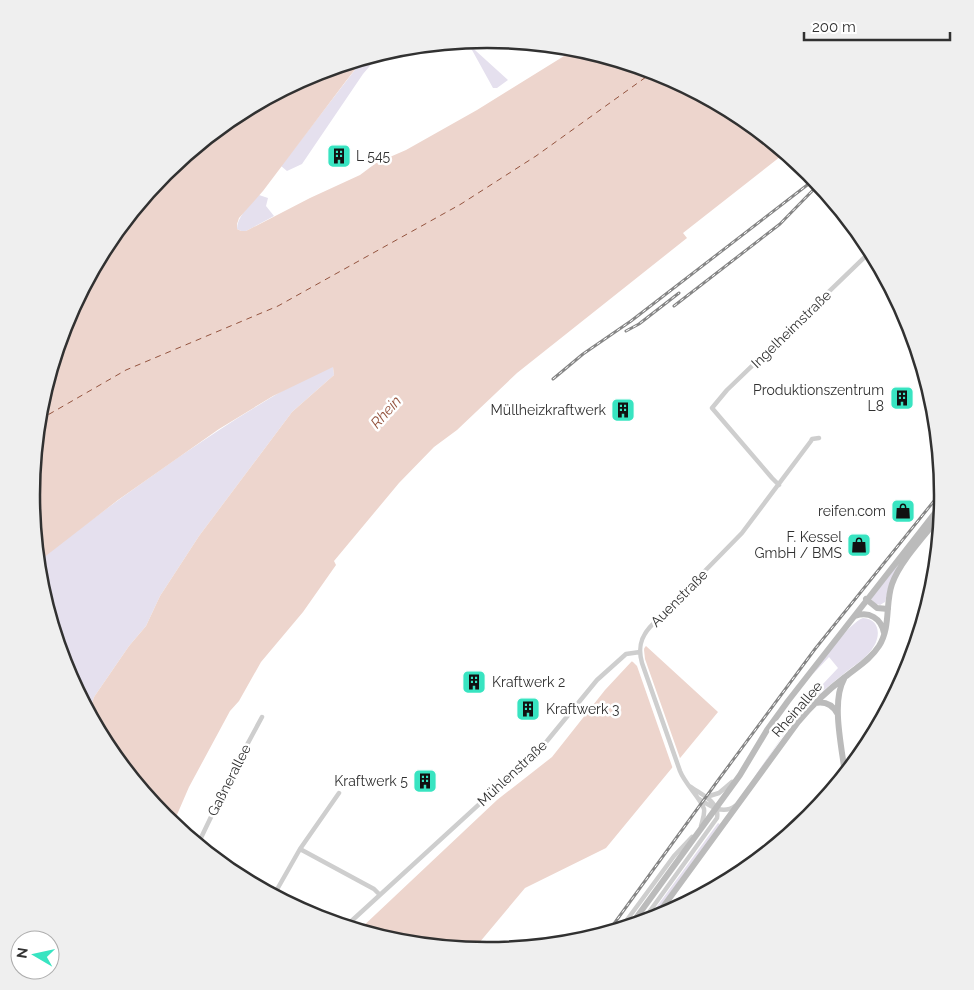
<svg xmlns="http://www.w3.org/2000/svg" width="974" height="990" viewBox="0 0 974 990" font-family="Raleway,sans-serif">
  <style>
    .green { fill: #e5e0ee }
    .water { fill: #edd5cd }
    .pier { fill: #fff }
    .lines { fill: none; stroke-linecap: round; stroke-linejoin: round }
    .ferry { stroke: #94543f; stroke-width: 1; stroke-dasharray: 6 5; stroke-linecap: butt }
    .street { stroke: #cecece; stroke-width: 4.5 }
    .secondary { stroke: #bbb; stroke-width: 6 }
    .rail-casing { stroke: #868686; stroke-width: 3 }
    .rail { stroke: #fff; stroke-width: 1; stroke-dasharray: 4; stroke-linecap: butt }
    .labels { text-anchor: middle; stroke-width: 5; stroke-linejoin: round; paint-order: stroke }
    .poi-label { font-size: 14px; fill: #313131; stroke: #fff; text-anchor: end }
    .street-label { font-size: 14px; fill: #313131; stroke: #fff }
    .water-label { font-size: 15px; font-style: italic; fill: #94543f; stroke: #fff }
    .rim { fill: none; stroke: #313131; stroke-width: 2.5 }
  </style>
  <rect width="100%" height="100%" fill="#fff"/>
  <!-- green -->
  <path class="green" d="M465,41L508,80L497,88H493L472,50L467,45L463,47L458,42Z
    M381,53L363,74L302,164L287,171L281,166L364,58Z
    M259,195L268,198L266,206L274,216L246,231H241L237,229C237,216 251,204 259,195Z
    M333,366L334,375L292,412L199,536L160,596L146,626L129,646L94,697L89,713L66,669L40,584L38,561L46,554C119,499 193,444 272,397C291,385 313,376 333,366Z
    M899,563L888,590L885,602L880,605L876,604L871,599Z
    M863,618C879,619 881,634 874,646C868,657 856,664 846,672C833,682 820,693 808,705C786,728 768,759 749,786L757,773L806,702L838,668L829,657L813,674C822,661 849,623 863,618Z
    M718,823L720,824L651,919L647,920Z"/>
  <!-- water -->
  <path class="water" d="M577,48L662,74L740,116L785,153L683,233L687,238L517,373L457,430L434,447L399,483L334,561L336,565L303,612L261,662L239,701L230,711L189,787L173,824L165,817L108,748L89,713L94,697L129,646L146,626L160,596L199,536L292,412L334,375L333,367L273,396L219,429L118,500L38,562L31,495L40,406L66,320L108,242L165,173L234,116L313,74L364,58L346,81L263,191L239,218L237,224V229L241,231H246L310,198L360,175L376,163L406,150L477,110Z
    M646,646L718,712L606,848L525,888L474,949L398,942L359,930L497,800L552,757L605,690Z"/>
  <!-- pier -->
  <path class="pier" d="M645,644L644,650L645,659L681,761L675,768L673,769L637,666L633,662L629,660Z"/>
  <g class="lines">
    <!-- ferry -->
    <path class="ferry" d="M39,420L126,370L278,306L461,204L536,156L653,72"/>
    <!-- street -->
    <path class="street" d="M779,485L772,478L712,408L727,390L871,251
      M706,797L719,793L732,782
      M699,799C710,806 723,815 735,806
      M701,826C702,821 705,815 704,809C701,799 685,784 680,771L642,663C638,649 640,638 650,627L742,533L811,441L812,439L819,438
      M198,844L235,767L262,717
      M300,849L374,889L380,895
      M227,868L275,893L323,919
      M275,893L300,849L339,793
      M642,922L717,818C720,802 702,795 691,787
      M346,926L533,755L547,741L597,680L626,654L640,652
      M621,928L674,856L692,837"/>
    <!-- secondary -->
    <path class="secondary" d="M866,599L877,608L888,609
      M855,616C869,611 881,618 884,633
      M844,679C831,702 842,748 845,774
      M815,703C825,701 832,704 837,713
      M655,918L798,722C812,705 828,690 845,677C857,667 870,660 879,646C891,627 885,604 892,584C900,561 926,534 941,515
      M631,925L740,775L767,730L788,701L942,504"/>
    <!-- rail casing -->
    <g class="rail-casing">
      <path id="rail" d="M674,306L780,224L818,185
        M626,331L639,324L679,293
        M553,379L583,354L631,321L815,179
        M608,932L719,779L815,649L942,491"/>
    </g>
    <!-- rail -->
    <use href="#rail" class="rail"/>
  </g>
  <!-- icons -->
  <defs>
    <g id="building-square" transform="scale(1.25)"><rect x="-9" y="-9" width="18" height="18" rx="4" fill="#38e4c1" stroke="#fff"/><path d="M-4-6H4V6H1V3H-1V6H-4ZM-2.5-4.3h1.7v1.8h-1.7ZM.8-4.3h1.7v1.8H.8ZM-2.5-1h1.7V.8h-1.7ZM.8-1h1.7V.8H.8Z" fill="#111"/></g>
    <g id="shop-square" transform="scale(1.25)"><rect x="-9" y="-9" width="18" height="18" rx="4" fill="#38e4c1" stroke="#fff"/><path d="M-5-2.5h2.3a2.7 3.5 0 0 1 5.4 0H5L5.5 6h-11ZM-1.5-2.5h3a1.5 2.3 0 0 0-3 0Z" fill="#111"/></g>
  </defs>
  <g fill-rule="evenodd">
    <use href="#building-square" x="339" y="156"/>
    <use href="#building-square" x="902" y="398"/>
    <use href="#building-square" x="623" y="410"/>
    <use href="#shop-square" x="903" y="511"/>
    <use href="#shop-square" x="859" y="545"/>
    <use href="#building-square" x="474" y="682"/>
    <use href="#building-square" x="528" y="709"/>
    <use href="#building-square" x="425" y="781"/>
  </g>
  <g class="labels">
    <!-- poi labels -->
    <g class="poi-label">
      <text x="356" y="161" text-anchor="start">L 545</text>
      <text x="884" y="395">Produktionszentrum<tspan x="884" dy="16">L8</tspan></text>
      <text x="606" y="415">Müllheizkraftwerk</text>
      <text x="886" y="516">reifen.com</text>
      <text x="842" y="542">F. Kessel<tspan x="842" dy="16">GmbH / BMS</tspan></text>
      <text x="492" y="687" text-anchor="start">Kraftwerk 2</text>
      <text x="546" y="714" text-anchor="start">Kraftwerk 3</text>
      <text x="408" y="786">Kraftwerk 5</text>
    </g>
    <!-- street labels -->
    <g class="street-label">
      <text transform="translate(791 329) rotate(-44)" y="5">Ingelheimstraße</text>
      <text transform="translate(679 598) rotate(-45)" y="5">Auenstraße</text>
      <text transform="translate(797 709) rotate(-49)" y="5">Rheinallee</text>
      <text transform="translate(512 773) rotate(-43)" y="5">Mühlenstraße</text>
      <text transform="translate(229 780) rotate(-63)" y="5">Gaßnerallee</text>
    </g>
    <!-- water labels -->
    <g class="water-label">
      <text transform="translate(386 412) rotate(-48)" y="5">Rhein</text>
    </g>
  </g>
  <!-- crop -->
  <path d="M0 0H974V990H0ZM40 495a447 447 0 1 1 894 0a447 447 0 1 1-894 0Z" fill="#efefef" fill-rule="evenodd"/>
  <path class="rim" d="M40 495a447 447 0 1 1 894 0a447 447 0 1 1-894 0Z"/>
  <!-- north arrow -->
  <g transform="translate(35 955) rotate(279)"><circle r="24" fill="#ffffff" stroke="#adadad"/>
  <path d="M0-4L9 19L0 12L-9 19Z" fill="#38e4c1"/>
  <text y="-8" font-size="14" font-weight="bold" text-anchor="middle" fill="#313131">N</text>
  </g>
  <!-- scale -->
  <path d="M804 32v8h146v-8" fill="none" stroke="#313131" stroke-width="2.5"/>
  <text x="812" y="32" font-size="15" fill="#313131" stroke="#ffffff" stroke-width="4" paint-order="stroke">200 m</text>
</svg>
